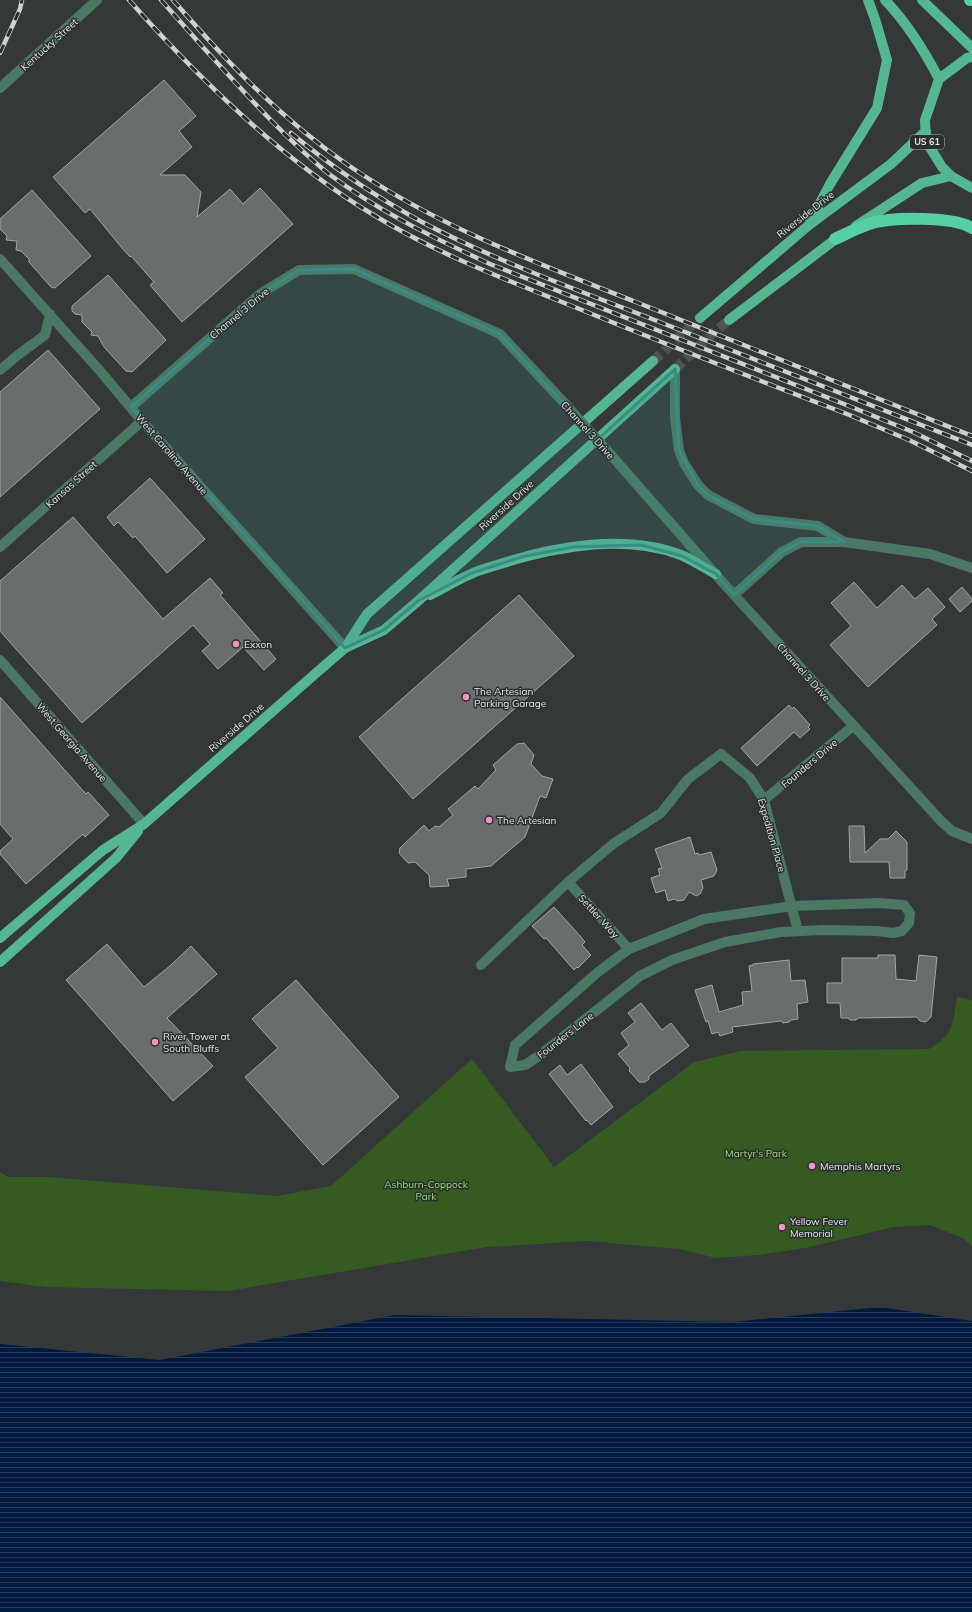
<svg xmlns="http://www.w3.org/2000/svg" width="972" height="1612" viewBox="0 0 972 1612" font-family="Mulish,sans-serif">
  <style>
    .park { fill: #365b21 }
    .water { fill: url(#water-rules) }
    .building { fill: #696d6e; stroke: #a1a5a7 }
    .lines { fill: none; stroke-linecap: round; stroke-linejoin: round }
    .major-tunnel { stroke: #4f5252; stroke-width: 10; stroke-dasharray: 10 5; stroke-linecap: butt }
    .minor { stroke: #4b7865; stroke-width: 10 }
    .major { stroke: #54b792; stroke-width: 10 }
    .highway { stroke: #54d0a3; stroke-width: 12 }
    .rail-casing { stroke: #cfd1d1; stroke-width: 4.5 }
    .rail { stroke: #2a2e2e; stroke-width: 3; stroke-dasharray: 9; stroke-linecap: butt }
    .minor-bridge { stroke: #4b7865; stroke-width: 10 }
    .marked { fill: #3a8d86; fill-opacity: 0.2; stroke: #3a8d86; stroke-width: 3; stroke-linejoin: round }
    .poi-dot { fill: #fa8fc7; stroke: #2a2e2e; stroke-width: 1.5 }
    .labels { text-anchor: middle; stroke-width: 3; stroke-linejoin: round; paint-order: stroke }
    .shield { fill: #2a2e2e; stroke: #adb0b0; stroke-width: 1 }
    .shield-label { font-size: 9px; font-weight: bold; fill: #e5e7e7 }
    .street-label { font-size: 10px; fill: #e5e7e7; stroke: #2a2e2e }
    .poi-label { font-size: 10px; fill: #e5e7e7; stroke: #2a2e2e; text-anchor: start }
    .park-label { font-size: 10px; fill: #98df73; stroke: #2a2e2e }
  </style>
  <defs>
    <pattern id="water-rules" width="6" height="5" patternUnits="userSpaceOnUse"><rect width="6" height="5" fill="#011a3e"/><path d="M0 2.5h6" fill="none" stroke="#263b5a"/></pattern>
  </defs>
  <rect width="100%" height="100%" fill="#343838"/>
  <!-- park -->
  <path class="park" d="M957,996L972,1001V1246L964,1239L931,1225L894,1227L805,1248L759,1255L716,1258L679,1249L588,1241L487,1247L228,1291L46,1287L0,1281V1172L8,1177H49L277,1196L331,1186L472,1059L554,1167L694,1062L741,1051L929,1049C954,1035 953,1022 957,996Z"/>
  <!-- water -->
  <path class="water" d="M880,1307L972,1321V1612H0V1344L160,1360L395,1315L732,1322Z"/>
  <!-- building -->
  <path class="building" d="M164,80L196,116L179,131L192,147L160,175H185L201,192L197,217L230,189L243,204L260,188L293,224L182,322L150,285L154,282L131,256L130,257L122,248L90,209L85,213L53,177Z
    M32,190L91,256L55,288L51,287L29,262V259L21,251L16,250L17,241L6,240L7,236L0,229V219Z
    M108,275L166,340L132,372L126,371L104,347L98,336L91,335L92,332L82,322V315L75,314L72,311V306Z
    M48,350L100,409L0,497V392Z
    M150,478L205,539L167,573L135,536L133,538L118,522L114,526L107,517Z
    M73,517L163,619L210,578L223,593L220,595L276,659L264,670L243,647L218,669L202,651L210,644L193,625L82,723L0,631V581Z
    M854,582L877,608L902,585L915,599L928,588L945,607L932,619L937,625L868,687L830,645L851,626L831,603Z
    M962,587L972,599V601L960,612L949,599Z
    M519,595L574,656L413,799L359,737Z
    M0,697L86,794L88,792L109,815L85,837L83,834L26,884L0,854V851L13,839L0,824Z
    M789,705L792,709L794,707L810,725L808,727L810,729L800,738L794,732L757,766L741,748Z
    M524,743L534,755L531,764L542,776L553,779L546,798L540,796L525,837L491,866L466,869V877L447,879L449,886L430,887L429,875L415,862L408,863L399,853L400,848L424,825L429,831L435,826L439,827L453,815L448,809L475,786L478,789L496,770L493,765L517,744Z
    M849,826H864L865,853L880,839H888L896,831L907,842V870L905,871V878H890L889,862H850Z
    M690,837L695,854L698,853L699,855L711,852L717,870L714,876L701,880L703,888L700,894L696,896L689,892L684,900L678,901L674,899L668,901L665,890L656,893L651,878L660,875L658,869L662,868L655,849Z
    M554,907L581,937L585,942L582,945L591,955L578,968L577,967L574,970L546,938L544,939L532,926Z
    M107,944L144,987L171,965L191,946L217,974L167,1018L213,1066L173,1101L66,980Z
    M878,955H895L896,979L916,981L919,955L937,957L931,1017L926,1022L920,1021L917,1017L858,1018L856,1020H850L848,1018H841L840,1003H827V983H842V958H878Z
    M789,960L791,981L805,980L808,1002L797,1004L798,1019L791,1020L789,1022L783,1023L781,1021L732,1027L733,1032L720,1036L718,1032L712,1034L708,1021L706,1022L695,990L712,985L719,1012L743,1005L742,992L752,991L749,966L753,965V964Z
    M296,980L399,1097L323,1165L245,1077L278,1048L252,1019Z
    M641,1003L662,1030L671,1023L689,1046L649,1076V1079L645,1082H639L634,1076L629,1071L630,1068L618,1054L629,1045L621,1033L635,1022L628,1013Z
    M581,1064L613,1107L591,1125L587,1120L586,1121L549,1074L560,1065L567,1075Z"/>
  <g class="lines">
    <!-- major-tunnel -->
    <path class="major-tunnel" d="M653,361L700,318
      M675,369L711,335L729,320"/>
    <!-- minor -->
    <path class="minor" d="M0,88L97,0
      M0,259L101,372L142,421L345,648
      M675,369V418L679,450L684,463L698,485L708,495L754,519L818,526L844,542
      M0,370L18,355L45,335L50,314
      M131,407L260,294L299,270L354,269L500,334L568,407
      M611,455L724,584L941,821L952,831L972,839
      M0,547L142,421
      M734,595L782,552L801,542H844L930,554L972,568
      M0,660L144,824
      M764,800L853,726
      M568,882L629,949
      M879,903L904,905L910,913L909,923L902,931L893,933L877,931L823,930L781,932L725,942L672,960L640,976L540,1055L525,1065L510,1067L515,1045L598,972L629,949L704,919L792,906Z
      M481,965L568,882L613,844L661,813L688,779L721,754L750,778L764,800L798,931"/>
    <!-- major -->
    <path class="major" d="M885,0C907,23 924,50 939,79
      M922,0L972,48
      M972,57L967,58L939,79L925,120L926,141L942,167L951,176L972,188
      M810,222L830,184L877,108L887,60L875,19L868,0
      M856,226L922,183L951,176
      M700,318L809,225L891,164L926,131
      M729,320L841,235
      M430,595C444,588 457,580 471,574C479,570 488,568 497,565C552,547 625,533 681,555C693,560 704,568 716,574
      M345,648L384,630L418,601L675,369
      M0,938L103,850L144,824L315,674L345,648L367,614L653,361
      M0,962L116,858L138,831"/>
    <!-- highway -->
    <path class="highway" d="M970,0H972
      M835,239C846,234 857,228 869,224C890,217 953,216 972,228"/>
    <!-- rail casing -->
    <g class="rail-casing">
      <path id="rail" d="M129,0C199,79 281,159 372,214C435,253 504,279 572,306C663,343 755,379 847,414L909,440L972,471
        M161,0C189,32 217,63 246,94C272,122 299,150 329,174C378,211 434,238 490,264L849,406L913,432L972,461
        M173,0C226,61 281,119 348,165C436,226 537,263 636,302C748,347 860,391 972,436
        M0,53L20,9L22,0
        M291,133C332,167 376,197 422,222C496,261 575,289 652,319C759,361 865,403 972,445"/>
    </g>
    <!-- rail -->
    <use href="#rail" class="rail"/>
    <!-- minor-bridge -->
    <path class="minor-bridge" d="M568,407L611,455"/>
  </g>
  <!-- marked area -->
  <path class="marked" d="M354,269L500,334L597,440L675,369L679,450L698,485L708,495L754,519L818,526L844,542H801L782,552L734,595L716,574L682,556L641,545L574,547L525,556L472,573L418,601L384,630L345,648L131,407L260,294L299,270Z"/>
  <!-- markers -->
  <g class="poi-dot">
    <circle cx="236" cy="644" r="4"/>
    <circle cx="466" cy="697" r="4"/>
    <circle cx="489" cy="820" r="4"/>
    <circle cx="155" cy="1042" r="4"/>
    <circle cx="812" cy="1166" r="4"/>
    <circle cx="782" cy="1227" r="4"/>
  </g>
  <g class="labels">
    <!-- shield labels -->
    <rect class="shield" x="910" y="135" width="34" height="14" rx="3"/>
    <g class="shield-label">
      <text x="927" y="145">US 61</text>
    </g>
    <!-- street labels -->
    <g class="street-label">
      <text transform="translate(49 44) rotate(-42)" y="4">Kentucky Street</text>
      <text transform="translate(805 214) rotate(-38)" y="4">Riverside Drive</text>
      <text transform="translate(239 313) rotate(-40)" y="4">Channel 3 Drive</text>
      <text transform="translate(588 430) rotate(48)" y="4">Channel 3 Drive</text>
      <text transform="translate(172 454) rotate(49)" y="4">West Carolina Avenue</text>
      <text transform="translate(71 484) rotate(-42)" y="4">Kansas Street</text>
      <text transform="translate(506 505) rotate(-42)" y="4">Riverside Drive</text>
      <text transform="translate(804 672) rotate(48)" y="4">Channel 3 Drive</text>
      <text transform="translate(236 727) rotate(-41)" y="4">Riverside Drive</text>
      <text transform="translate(72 742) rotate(49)" y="4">West Georgia Avenue</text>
      <text transform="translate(809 763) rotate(-40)" y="4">Founders Drive</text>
      <text transform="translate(772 835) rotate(74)" y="4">Expedition Place</text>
      <text transform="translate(599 916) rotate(48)" y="4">Settler Way</text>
      <text transform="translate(565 1035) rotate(-38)" y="4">Founders Lane</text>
    </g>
    <!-- poi labels -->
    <g class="poi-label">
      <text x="244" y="648">Exxon</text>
      <text x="474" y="695">The Artesian<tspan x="474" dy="12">Parking Garage</tspan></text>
      <text x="497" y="824">The Artesian</text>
      <text x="163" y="1040">River Tower at<tspan x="163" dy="12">South Bluffs</tspan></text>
      <text x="820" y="1170">Memphis Martyrs</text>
      <text x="790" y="1225">Yellow Fever<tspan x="790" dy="12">Memorial</tspan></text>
    </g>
    <!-- park labels -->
    <g class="park-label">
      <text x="756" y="1157">Martyr's Park</text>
      <text x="426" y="1188">Ashburn-Coppock<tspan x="426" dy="12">Park</tspan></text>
    </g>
  </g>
</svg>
